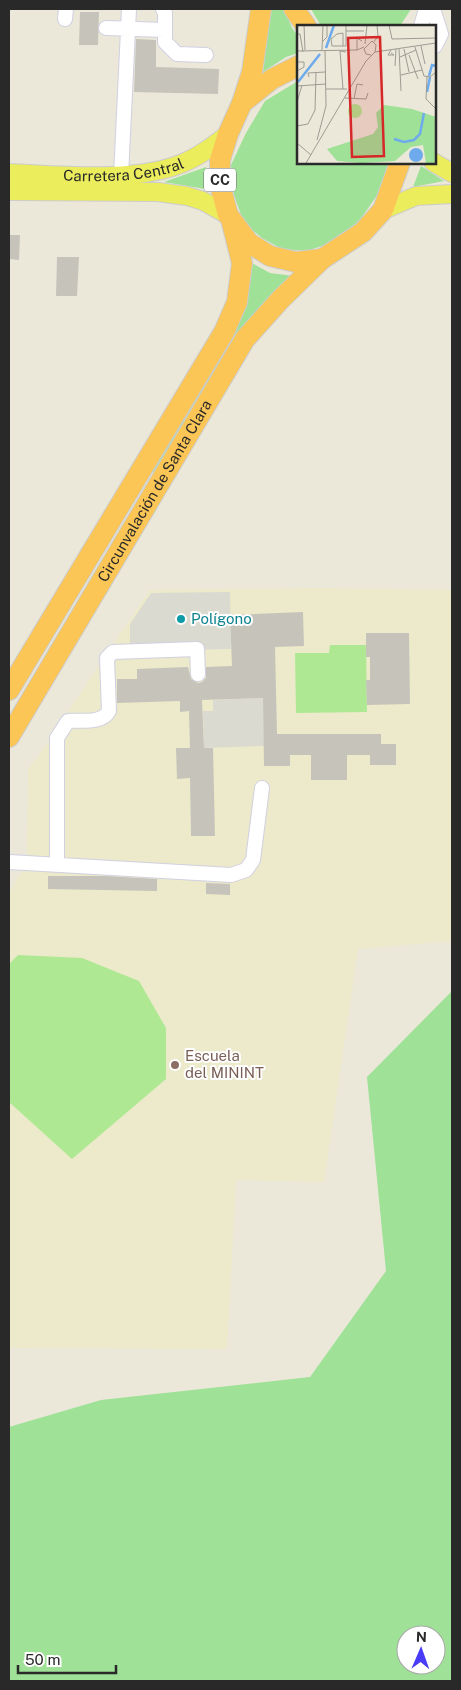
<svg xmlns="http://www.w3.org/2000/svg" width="461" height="1690" viewBox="0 0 461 1690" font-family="'Public Sans',sans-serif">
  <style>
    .education { fill: #eceaca; fill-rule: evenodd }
    .green { fill: #9ee197; fill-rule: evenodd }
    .pitch { fill: #afe893 }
    .plaza { fill: #dbdad1 }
    .building { fill: #c6c4ba }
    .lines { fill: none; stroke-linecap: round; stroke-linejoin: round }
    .minor-casing { stroke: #d1d0e1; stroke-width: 16 }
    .major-casing { stroke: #ccc; stroke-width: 20 }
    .highway-casing { stroke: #ccc; stroke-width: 22 }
    .minor { stroke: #fff; stroke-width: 14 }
    .major { stroke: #ebed5d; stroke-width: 18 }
    .highway { stroke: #fbc655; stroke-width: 20 }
    .culture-dot { fill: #0f9aa8; stroke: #fff; stroke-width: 2 }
    .education-dot { fill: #8d6e63; stroke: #fff; stroke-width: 2 }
    .labels { text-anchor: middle; stroke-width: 4; stroke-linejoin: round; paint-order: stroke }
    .shield { fill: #fff; stroke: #696969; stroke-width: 1 }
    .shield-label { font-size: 14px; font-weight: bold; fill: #292929 }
    .street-label { font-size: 15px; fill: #292929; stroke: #fff }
    .culture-label { font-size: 15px; fill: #0d838f; stroke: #fff; text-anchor: start }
    .education-label { font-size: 15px; fill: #785e54; stroke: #fff; text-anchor: start }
    .inset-river { fill: none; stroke: #6eabec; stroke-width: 2.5 }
    .inset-road { fill: none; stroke: #9d9c93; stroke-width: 1 }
    .view { fill: #d62828; fill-opacity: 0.15; stroke: #d62828; stroke-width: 2.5 }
    .inset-edge { fill: none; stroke: #292929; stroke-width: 2.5 }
  </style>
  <rect width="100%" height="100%" fill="#ebe8da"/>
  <!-- education -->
  <path class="education" d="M321,588L452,590V941L358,949L324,1182L236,1180L227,1349L9,1348V893L27,863L28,768L37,758L150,590ZM230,615L231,649L130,651ZM213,700L264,746L203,711H213Z"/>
  <!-- green -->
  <path class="green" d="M271,9H284L292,28L298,36V53L286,57L263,72Z
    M311,9H411L400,26H321Z
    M298,81V162L391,163L382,188L360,220L333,242L307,251L282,249L262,238L244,223L234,195L231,165L246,133L265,101Z
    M421,166L444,181L413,187Z
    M206,167L205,189L164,182Z
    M248,261L270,273L294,276L154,474L150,469Z
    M452,991V1681H9V1427L101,1400L310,1377L386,1271L367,1077ZM406,1635H436V1665H406Z"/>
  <!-- pitch -->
  <path class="pitch" d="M330,645H366L367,712L296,713L295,653H329Z
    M18,955L82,958L139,981L166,1028V1079L72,1159L9,1102V964Z"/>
  <!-- plaza -->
  <path class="plaza" d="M230,592L231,649L130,651V624L151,593Z
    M263,698L264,746L204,748L203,711H213V700Z"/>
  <!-- building -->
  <path class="building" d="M80,12H99L98,45H79Z
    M136,39L156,40V67L219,69L218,94L134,92Z
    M9,235H20L19,260L9,259Z
    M57,257H79L77,296H56Z
    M303,612L304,646L275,647L277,734H381V744H396V765H370V755H347V780H311V755H290V766H264L263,698L202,700L204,748H213L215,836H191L190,778L177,779L176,748H190L189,711L180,712V701L117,703V679H137V669L188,667L191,679L198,683L202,682L206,678V667L232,666L230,615Z
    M366,633H409L410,704L367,705L366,680H370V657H366Z
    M48,876H105L157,879V891L48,889Z
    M206,883L230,884V895L206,894Z"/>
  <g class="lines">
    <!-- minor casing -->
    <g class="minor-casing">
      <path id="minor" d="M163,9L165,13V42L177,54L206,55
        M433,9L441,34L435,46
        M65,19L66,9
        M421,26L426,9
        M106,28L165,30
        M121,176L129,9
        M9,862L231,875L246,870L253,860L262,788
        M57,864V738L68,721C81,720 102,724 109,711L107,658L113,652L197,649L198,674"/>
    </g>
    <!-- major casing -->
    <g class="major-casing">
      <g id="major">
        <path d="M433,162L452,173"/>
        <path id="s1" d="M9,173C60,175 136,183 183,163C200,156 214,145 228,134"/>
        <path d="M9,191L158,192L187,196L203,201L228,215"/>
        <path d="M383,210L416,196L452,194"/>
      </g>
    </g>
    <!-- highway casing -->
    <g class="highway-casing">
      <g id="highway">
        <path d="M294,9L306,26"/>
        <path d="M298,66L272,79L242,103L228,134L220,160V185L228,215L249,243L270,256L296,262L322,259L363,232L383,210L400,162"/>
        <path d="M242,103L252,72L261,9"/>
        <path d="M9,690L224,332L237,302L242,263L232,223"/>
        <path id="s2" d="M9,737L245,339L280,300L322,259"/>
      </g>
    </g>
    <!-- minor -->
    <use href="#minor" class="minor"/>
    <!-- major -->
    <use href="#major" class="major"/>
    <!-- highway -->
    <use href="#highway" class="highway"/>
  </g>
  <!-- markers -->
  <circle class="culture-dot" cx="181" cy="619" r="5"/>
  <circle class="education-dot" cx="175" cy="1065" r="5"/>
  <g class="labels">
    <!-- shield labels -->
    <rect class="shield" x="204" y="168.5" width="32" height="23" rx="4"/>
    <g class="shield-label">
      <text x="220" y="185">CC</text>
    </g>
    <!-- street labels -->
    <g class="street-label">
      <text dy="5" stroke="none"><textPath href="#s1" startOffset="115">Carretera Central</textPath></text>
      <text dy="5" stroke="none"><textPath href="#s2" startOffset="286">Circunvalación de Santa Clara</textPath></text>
    </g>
    <!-- culture labels -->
    <g class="culture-label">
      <text x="191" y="624">Polígono</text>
    </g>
    <!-- education labels -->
    <g class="education-label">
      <text x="185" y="1061">Escuela<tspan x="185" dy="17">del MININT</tspan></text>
    </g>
  </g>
  <!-- overview -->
  <g transform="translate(297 25)">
    <rect width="139" height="139" fill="#ebe8da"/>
    <path d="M87,80L115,84L139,92V138H129L126,120L114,122L98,136L64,138L40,136L30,124L76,109L81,102L79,88Z" fill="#9ee197"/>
    <path d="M51 86a7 7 0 1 1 14 0a7 7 0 1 1-14 0Z" fill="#afe893"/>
    <path d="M112 130a7 7 0 1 1 14 0a7 7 0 1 1-14 0Z" fill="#6eabec"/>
    <path class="inset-river" d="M29,23L37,0M132,51L135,40L139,41M1,57L23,29M130,67L133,52M97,114L107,117L117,115L123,109L127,88"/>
    <path class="inset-road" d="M7,0L8,25M49,0V21M92,0L95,14L139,13M49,6H67M0,9H3L6,27M25,17L30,12V0M77,17L81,11L80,0M68,19L70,0M46,21V8L40,9L34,14L35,21H49M124,21L128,39M118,22L127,51L133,52L139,47M102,24L104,66M107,24L112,47M25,25L26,0M60,25V13L65,16M94,25L91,30H97L94,28M0,26L60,25L67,22M78,27L139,18M112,30L121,54M103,32L119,25M0,37H7V42L0,46M98,41L99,24M104,50L125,45M12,52L11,48L28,47M130,52L129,74L139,84M0,61L29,59M29,64H50M46,64L43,26L49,27M48,73L69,74L71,68M57,74L60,59L66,60M0,77L5,60M0,101L11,99L18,85L19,48M20,115L29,81L28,25M0,118L14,130M9,138L69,36L78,27L79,20L75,16L67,24L69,29L74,30"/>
    <path class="view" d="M83,12L87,131L55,132L51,13Z"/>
    <rect width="139" height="139" class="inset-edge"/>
  </g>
  <!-- border -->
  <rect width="461" height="1690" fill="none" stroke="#292929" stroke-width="20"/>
  <!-- north arrow -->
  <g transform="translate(421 1650) rotate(2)"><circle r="24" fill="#ffffff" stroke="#a9a9a9"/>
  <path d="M0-4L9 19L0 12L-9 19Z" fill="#483cf6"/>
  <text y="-8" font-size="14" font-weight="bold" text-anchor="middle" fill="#292929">N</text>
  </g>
  <!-- scale -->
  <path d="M18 1665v8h98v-8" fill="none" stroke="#292929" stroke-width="2.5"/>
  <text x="25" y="1665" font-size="15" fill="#292929" stroke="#ffffff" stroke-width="4" paint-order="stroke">50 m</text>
</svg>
